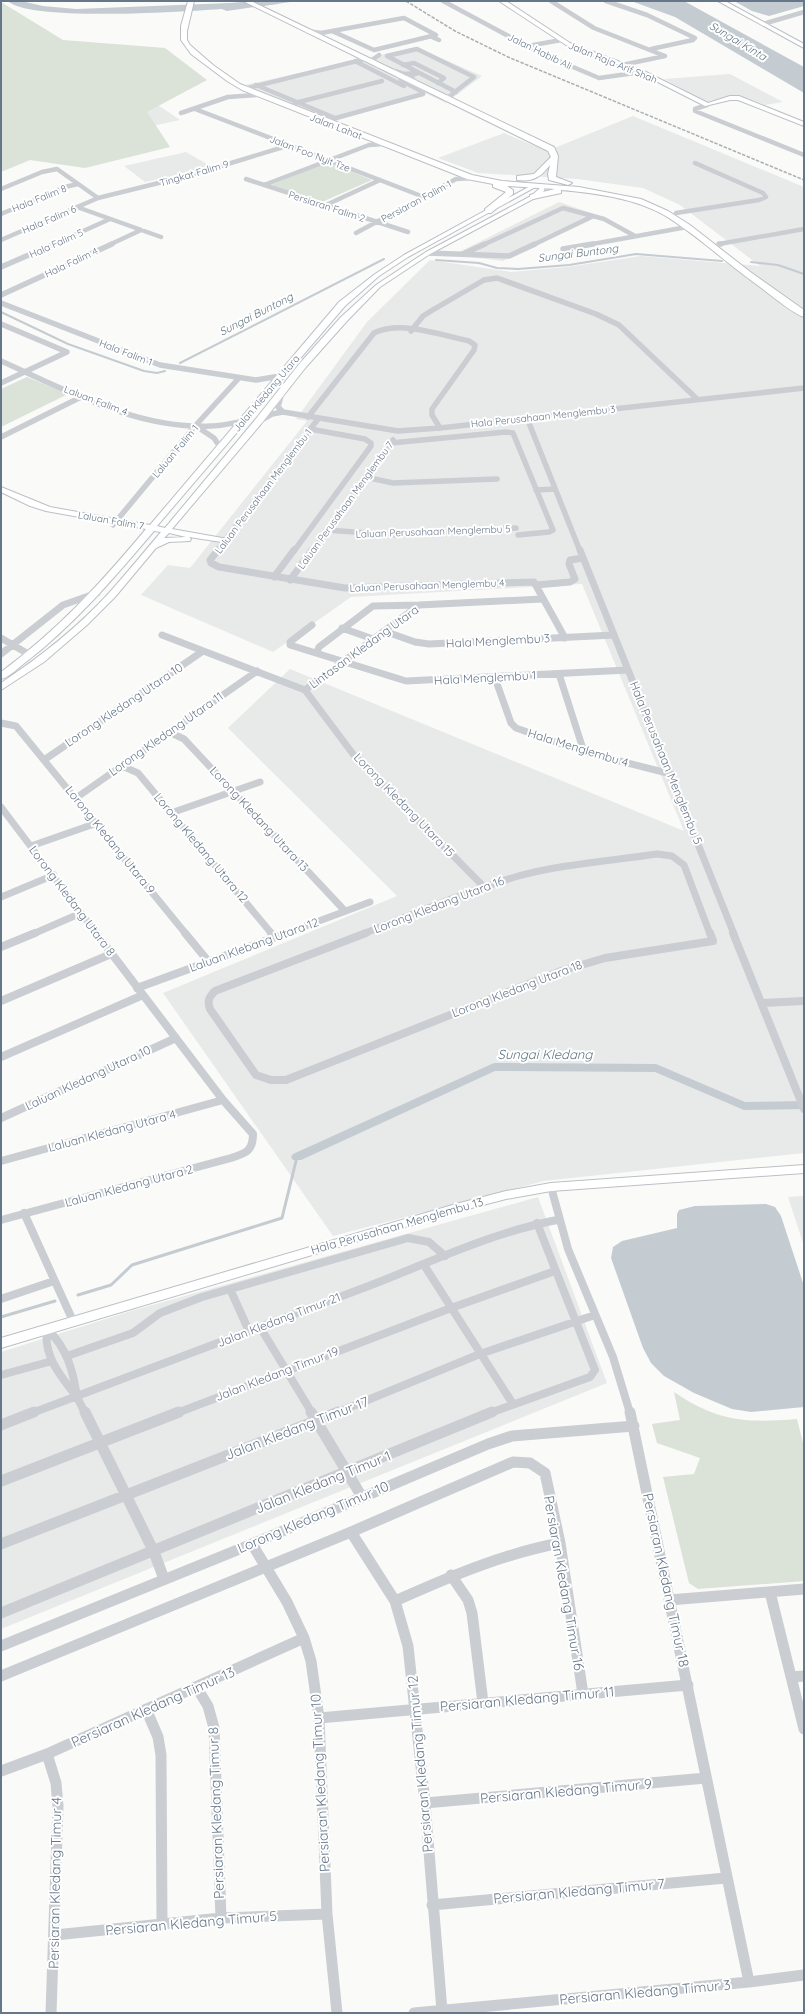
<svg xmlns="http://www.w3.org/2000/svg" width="805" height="2014" viewBox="0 0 805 2014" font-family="Quicksand,sans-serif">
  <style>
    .built { fill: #e8e9e9 }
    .green { fill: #dbe2d8 }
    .water { fill: #c4ccd2 }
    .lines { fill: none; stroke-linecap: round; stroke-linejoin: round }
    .stream-far1 { stroke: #c4ccd2; stroke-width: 2 }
    .stream { stroke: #c4ccd2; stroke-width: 3 }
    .canal { fill: #c4ccd2; fill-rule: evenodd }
    .river { fill: #c4ccd2; fill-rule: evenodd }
    .secondary-casing { stroke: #bcc0c6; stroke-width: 2 }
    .primary-casing { stroke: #bbbec3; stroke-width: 2 }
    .street-far4 { stroke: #cacdd1; stroke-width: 4.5 }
    .street-far3 { stroke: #cacdd1; stroke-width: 5.5 }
    .street-far2 { stroke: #cacdd1; stroke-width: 7 }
    .street-far1 { stroke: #cacdd1; stroke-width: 8 }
    .street { stroke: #cacdd1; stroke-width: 11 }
    .secondary { fill: #fff; fill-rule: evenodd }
    .primary { fill: #fff; fill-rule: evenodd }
    .rail { stroke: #aaafb6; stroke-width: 1.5; stroke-dasharray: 3.5 1.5; stroke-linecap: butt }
    .labels { text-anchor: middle; stroke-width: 4; stroke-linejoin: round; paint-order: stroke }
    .far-street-label { font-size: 10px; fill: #67778a; stroke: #fff }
    .far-water-label { font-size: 11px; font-style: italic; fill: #637884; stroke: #fff }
    .street-label { font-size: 12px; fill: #67778a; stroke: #fff }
    .water-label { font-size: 13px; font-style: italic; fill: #637884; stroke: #fff }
    .near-street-label { font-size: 14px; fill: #67778a; stroke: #fff }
  </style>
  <rect width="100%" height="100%" fill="#fafaf8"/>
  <!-- built -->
  <path class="built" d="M416,47L482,76L446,103L427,94L332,122L245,85Z
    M730,74L783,102L765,105L738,95L706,102L664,79Z
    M139,92L180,120L152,126Z
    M633,116L804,187V1153L544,1181L333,1236L163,993L397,896L228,728L290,669L684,831L582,584L351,597L273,652L141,595L168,565L190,568L307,421L296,419L367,322L430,260L511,272L567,267L641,256L760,266L680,205L643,188L577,179L478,173L438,158L504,133L547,151Z
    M186,152L212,167L145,182L124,166Z
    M559,202L600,216L503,261L453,255Z
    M804,1196V1246L788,1197Z
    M538,1197L607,1383L1,1629V1352L131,1311Z"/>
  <!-- green -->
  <path class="green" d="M1,2L63,40L165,48L207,80L147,112L170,147L85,168L30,160L1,172Z
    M328,162L372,180L322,202L271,185Z
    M27,377L68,394L1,427V389Z
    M674,1392C718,1422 746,1423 797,1419L804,1447V1581L698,1589L689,1583L663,1477L694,1474L700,1458L657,1443L652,1424L680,1420Z"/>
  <!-- water -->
  <path class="water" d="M253,1H297L227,11L216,7L222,4Z
    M631,1H684L804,67V93L675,17Z
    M734,1H804V6L769,16L752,11Z
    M766,1204L775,1207L781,1216L804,1286V1407L751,1412L732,1409L694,1393L664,1376L651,1363L643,1348L611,1258L613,1247L622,1241L677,1228V1214L679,1210L695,1206Z"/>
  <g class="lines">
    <!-- stream-far1 -->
    <path class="stream-far1" d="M436,260L479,263L497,268L518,269L569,265L636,254L722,261
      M751,262L778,265L804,274
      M1,312L68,344L144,371L157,373L165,371
      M180,363L384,259"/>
    <!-- stream -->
    <path class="stream" d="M78,1295L111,1285L132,1265L282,1218L297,1157
      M1,1317L55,1301"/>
    <!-- canal -->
    <path class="canal" d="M494,1063L656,1064L745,1102L804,1101V1109L744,1110L655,1072L495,1071L301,1160H293L291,1157L293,1154Z"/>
    <!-- river -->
    <path class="river" d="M8,1H21L43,6L76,9L282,1L278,4C239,9 30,25 8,1Z"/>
    <!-- secondary casing -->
    <g class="secondary-casing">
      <path id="secondary" d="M499,1H506L570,43L644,71L708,103L730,96H739L804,122V126L738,100H730L705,106L640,73L566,45Z
        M718,1H725L804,44V48Z
        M534,184L539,185L408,257L379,276L345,306L157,526L165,528L255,420L300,363L341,317L376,285L426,252L531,196L539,189L541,185H545L544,191L535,198L430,254L380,287L347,321L306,367L261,424L172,529L228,539V543L189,537L191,539L190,541L169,542L156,548L115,597L87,625L44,662L1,690V683C40,657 77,628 109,593C127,573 144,552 161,532L154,531C114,578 75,624 26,662C19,667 10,677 1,679V672C59,629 100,584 146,529L46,511L30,506L1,492V487L50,507L150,525L339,302L375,274L404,255ZM169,533L186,537L164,538Z
        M804,1165V1173L551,1191L506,1199L456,1212L1,1348V1338L456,1204L506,1191L551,1183Z"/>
    </g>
    <!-- primary casing -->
    <g class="primary-casing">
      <path id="primary" d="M188,1H194L187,31V40L190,45L213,65L240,84L472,175L502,181L579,187L641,199L668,211L690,225L749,271L804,310V317C793,314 767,292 756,284C725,262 697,235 664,215C634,198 595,193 561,190V193L533,199H530V195L555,189L507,186L513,190V194L491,213H485V209L506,192L493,187V184L467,179L242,90L227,81L191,54L181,40V26Z
        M243,1H251L554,147L558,156L556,177L572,183L568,185L549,180L548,174L550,165C541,177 533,182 517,180V176L534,174L551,157L548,151Z"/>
    </g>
    <!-- street-far4 -->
    <path class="street-far4" d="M443,1L540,53L599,78L642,72
      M551,1L594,28L665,56L622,65
      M606,1L647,15L695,38L693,40L651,49
      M404,18L436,35L374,50L332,31Z
      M763,24L804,12
      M307,31L321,33L332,31
      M432,37L439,40
      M528,46L561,40
      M387,56L417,49L474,77L446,99
      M387,56L456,92
      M355,61L404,86
      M403,65L414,63L444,78L438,83
      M378,66L372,60L379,55
      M395,71L404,74L418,73L409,76L415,81L414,83
      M256,85L335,118
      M244,89L365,59
      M295,103L382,81
      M707,105L695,109V111L804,155
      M195,109L424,197
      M181,113L228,97L256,95
      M325,121L423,94V92L402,81L399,76
      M246,179L408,232
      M264,185L369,145L383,144
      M1,189L42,172L57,169L98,198
      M326,205L380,180
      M77,207L161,237
      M676,213L759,200L766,197L763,193L695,163
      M1,214L65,187L78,184
      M356,233L456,179L474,178
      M1,240L98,198L195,174L290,145
      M719,244L804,229
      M52,245L110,219
      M109,245L141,230
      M483,245L563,208L604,219L635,236
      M533,245L593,216
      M587,245L687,227"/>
    <!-- street-far3 -->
    <path class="street-far3" d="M719,244H721
      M563,249L593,244
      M428,253L509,256L535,244
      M465,253L485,244
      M1,267L54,244
      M1,295L112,244
      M1,303L160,365L256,380L280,376
      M1,324L67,352L1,383
      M411,331L423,316L431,311L484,280L497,278L596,314L619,325L697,399
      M1,361C66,390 138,430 211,426C221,426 231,423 241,422
      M282,392L278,407L283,412
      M308,417L374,333C402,320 440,335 469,341L475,345L474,350L432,409V415L440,428
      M527,418L580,551
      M258,422L272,414L283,412L398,431L440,428L804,388
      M199,428L214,438L220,447
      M1,437L83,396
      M391,443L506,432L513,433L553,530L549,532L518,535
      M365,477L393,483L497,479
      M536,490L555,489
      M113,525L195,426L239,378
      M326,530L397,535L516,528
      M217,551L318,419
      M294,551L371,446V443L365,439L310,429
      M312,551L393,440"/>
    <!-- street-far2 -->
    <path class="street-far2" d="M218,550L210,560L211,563L219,567L345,588L534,582L565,638
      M580,550L734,934
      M274,577L294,550
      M290,580L312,550
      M536,585L570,582L575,579L569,564L570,560L583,558
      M312,625L290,642V645L406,681L628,670
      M342,628L373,639
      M384,631L415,642L429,644L614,635
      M162,635L305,690L353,754L484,887
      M1,638L30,655
      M317,652L319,647L373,606L419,605
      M1,654L63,605L97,593
      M559,674L584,752
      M495,678L511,723L516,728L584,752L671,774
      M305,690L419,605L542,599
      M1,723L16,726L186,934
      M169,732L184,739L345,911
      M44,760L203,651
      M122,766L138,773L272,934
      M76,798L257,671
      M1,807L97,934
      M171,813L260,782
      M31,846L97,823
      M1,897L54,875
      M33,934L81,913
      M284,934L370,902
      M363,934C414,914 464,892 515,877C561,864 610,861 657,854L672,856L684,865L710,934"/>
    <!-- street-far1 -->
    <path class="street-far1" d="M185,933L208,961
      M271,933L275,937
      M366,933L215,991C209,997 207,1001 210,1009L256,1075L271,1080H286L561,971L605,958L713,941L710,933
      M733,933L804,1109
      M1,947L35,933
      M137,988L287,933
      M1,1001L111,954
      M762,1003L804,1001
      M1,1057L143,995
      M1,1118L176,1038
      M1,1161L223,1100
      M551,1187L568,1249L613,1357L630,1413
      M24,1213L73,1321
      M1,1220L231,1158C246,1153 253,1151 253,1134L223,1100L96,933
      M424,1265L513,1404
      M230,1289L249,1331
      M1,1299L54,1281
      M260,1327L312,1413
      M47,1329C67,1348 73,1370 77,1397C61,1377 43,1356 47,1329Z
      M67,1356L133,1333L160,1313L202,1297L408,1238L429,1242L445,1256
      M1,1375L52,1361
      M77,1397L85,1413
      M32,1413C143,1371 254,1329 366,1287C429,1263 490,1233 557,1220
      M177,1413L451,1308L555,1271
      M336,1413L480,1354L595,1315
      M490,1413L590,1377L595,1370L537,1223"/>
    <!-- street -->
    <path class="street" d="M85,1412L154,1552L164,1579
      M311,1412L362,1497
      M630,1412L749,1982
      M1,1425L34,1412
      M1,1481L179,1412
      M351,1532L395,1601L408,1646L425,1803L442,2011
      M1,1544L338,1412
      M252,1544L287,1602L304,1638L311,1661L319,1718L327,1914L337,2013
      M451,1575L468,1600L472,1613L483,1703
      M770,1592L804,1729
      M669,1600L804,1589
      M395,1601C449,1577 502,1554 560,1543
      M1,1613L492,1412
      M1,1646L252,1544L488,1444L512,1436L634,1426
      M1,1676L351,1532L513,1462L530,1463L545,1473L560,1543L583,1694
      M791,1677L804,1676
      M197,1688L208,1706L214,1728L221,1918
      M146,1709L158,1737L161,1755L162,1925
      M319,1718L688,1685
      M47,1754L56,1783L58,1806L51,2013
      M1,1771L47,1754L304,1638
      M425,1803L706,1778
      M432,1905L726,1878
      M55,1935L221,1918L327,1914
      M414,2013L749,1982L804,1975"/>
    <!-- secondary -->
    <use href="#secondary" class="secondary"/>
    <!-- primary -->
    <use href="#primary" class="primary"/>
    <!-- rail -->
    <path class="rail" d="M406,1L455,31L508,57L804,180"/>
  </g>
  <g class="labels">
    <!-- far-street labels -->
    <g class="far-street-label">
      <text transform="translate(540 51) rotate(26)" y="4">Jalan Habib Ali</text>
      <text transform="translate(613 62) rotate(22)" y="4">Jalan Raja Arif Shah</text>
      <text transform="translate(336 126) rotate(21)" y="4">Jalan Lahat</text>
      <text transform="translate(310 153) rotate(21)" y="4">Jalan Foo Nyit Tze</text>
      <text transform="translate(194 173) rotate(-16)" y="4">Tingkat Falim 9</text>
      <text transform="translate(39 198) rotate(-22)" y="4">Hala Falim 8</text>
      <text transform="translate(416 201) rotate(-28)" y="4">Persiaran Falim 1</text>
      <text transform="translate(327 206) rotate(18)" y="4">Persiaran Falim 2</text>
      <text transform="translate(49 219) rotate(-23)" y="4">Hala Falim 6</text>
      <text transform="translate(56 243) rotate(-24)" y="4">Hala Falim 5</text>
      <text transform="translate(71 262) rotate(-25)" y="4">Hala Falim 4</text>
      <text transform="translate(126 352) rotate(21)" y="4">Hala Falim 1</text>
      <text transform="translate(266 393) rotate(-50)" y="4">Jalan Kledang Utara</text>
      <text transform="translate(96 400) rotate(21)" y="4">Laluan Falim 4</text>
      <text transform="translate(543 416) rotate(-6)" y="4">Hala Perusahaan Menglembu 3</text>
      <text transform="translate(175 451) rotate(-50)" y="4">Laluan Falim 1</text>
      <text transform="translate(263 491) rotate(-53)" y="4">Laluan Perusahaan Menglembu 1</text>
      <text transform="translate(345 505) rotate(-54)" y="4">Laluan Perusahaan Menglembu 7</text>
      <text transform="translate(111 520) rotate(10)" y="4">Laluan Falim 7</text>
      <text transform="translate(433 531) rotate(-2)" y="4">Laluan Perusahaan Menglembu 5</text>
      <text transform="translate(427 585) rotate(-2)" y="4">Laluan Perusahaan Menglembu 4</text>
    </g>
    <!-- far-water labels -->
    <g class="far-water-label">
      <text transform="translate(738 41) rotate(31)" y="4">Sungai Kinta</text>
      <text transform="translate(578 253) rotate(-7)" y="4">Sungai Buntong</text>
      <text transform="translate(256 314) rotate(-27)" y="4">Sungai Buntong</text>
    </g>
    <!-- street labels -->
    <g class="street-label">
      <text transform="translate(498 641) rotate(-3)" y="4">Hala Menglembu 3</text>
      <text transform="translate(364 647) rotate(-36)" y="4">Lintasan Kledang Utara</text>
      <text transform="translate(485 678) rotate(-3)" y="4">Hala Menglembu 1</text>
      <text transform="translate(124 705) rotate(-34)" y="4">Lorong Kledang Utara 10</text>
      <text transform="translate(166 734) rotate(-35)" y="4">Lorong Kledang Utara 11</text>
      <text transform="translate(578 748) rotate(17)" y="4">Hala Menglembu 4</text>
      <text transform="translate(666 763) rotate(68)" y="4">Hala Perusahaan Menglembu 5</text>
      <text transform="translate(404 805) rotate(46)" y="4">Lorong Kledang Utara 15</text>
      <text transform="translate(259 819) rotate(47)" y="4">Lorong Kledang Utara 13</text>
      <text transform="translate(110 840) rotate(51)" y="4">Lorong Kledang Utara 9</text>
      <text transform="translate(201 848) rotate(50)" y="4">Lorong Kledang Utara 12</text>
      <text transform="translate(72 901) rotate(53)" y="4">Lorong Kledang Utara 8</text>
      <text transform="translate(439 905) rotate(-21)" y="4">Lorong Kledang Utara 16</text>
      <text transform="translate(254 945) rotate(-20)" y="4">Laluan Klebang Utara 12</text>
      <text transform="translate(517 989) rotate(-21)" y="4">Lorong Kledang Utara 18</text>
      <text transform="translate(88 1078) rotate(-25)" y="4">Laluan Kledang Utara 10</text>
      <text transform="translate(112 1131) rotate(-15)" y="4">Laluan Kledang Utara 4</text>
      <text transform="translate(129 1186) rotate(-15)" y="4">Laluan Kledang Utara 2</text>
      <text transform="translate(397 1226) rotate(-16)" y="4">Hala Perusahaan Menglembu 13</text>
      <text transform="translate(279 1320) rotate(-21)" y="4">Jalan Kledang Timur 21</text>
      <text transform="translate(277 1374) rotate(-21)" y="4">Jalan Kledang Timur 19</text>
    </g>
    <!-- water labels -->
    <g class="water-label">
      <text x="545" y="1059">Sungai Kledang</text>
    </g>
    <!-- near-street labels -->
    <g class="near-street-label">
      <text transform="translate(297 1428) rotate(-21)" y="5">Jalan Kledang Timur 17</text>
      <text transform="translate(323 1482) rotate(-22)" y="5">Jalan Kledang Timur 1</text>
      <text transform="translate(313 1517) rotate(-23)" y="5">Lorong Kledang Timur 10</text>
      <text transform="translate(666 1580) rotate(78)" y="5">Persiaran Kledang Timur 18</text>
      <text transform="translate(564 1583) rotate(80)" y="5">Persiaran Kledang Timur 16</text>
      <text transform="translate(527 1699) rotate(-5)" y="5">Persiaran Kledang Timur 11</text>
      <text transform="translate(153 1707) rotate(-24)" y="5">Persiaran Kledang Timur 13</text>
      <text transform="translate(420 1764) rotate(-95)" y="5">Persiaran Kledang Timur 12</text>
      <text transform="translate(320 1783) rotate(-93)" y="5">Persiaran Kledang Timur 10</text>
      <text transform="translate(566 1791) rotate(-5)" y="5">Persiaran Kledang Timur 9</text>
      <text transform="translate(216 1813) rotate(-92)" y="5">Persiaran Kledang Timur 8</text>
      <text transform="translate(55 1883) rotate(-89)" y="5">Persiaran Kledang Timur 4</text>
      <text transform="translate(579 1891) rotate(-5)" y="5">Persiaran Kledang Timur 7</text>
      <text transform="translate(191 1923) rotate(-5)" y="5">Persiaran Kledang Timur 5</text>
      <text transform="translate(645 1992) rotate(-5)" y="5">Persiaran Kledang Timur 3</text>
    </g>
  </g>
  <!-- border -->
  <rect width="805" height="2014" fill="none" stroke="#67778a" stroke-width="4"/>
</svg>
